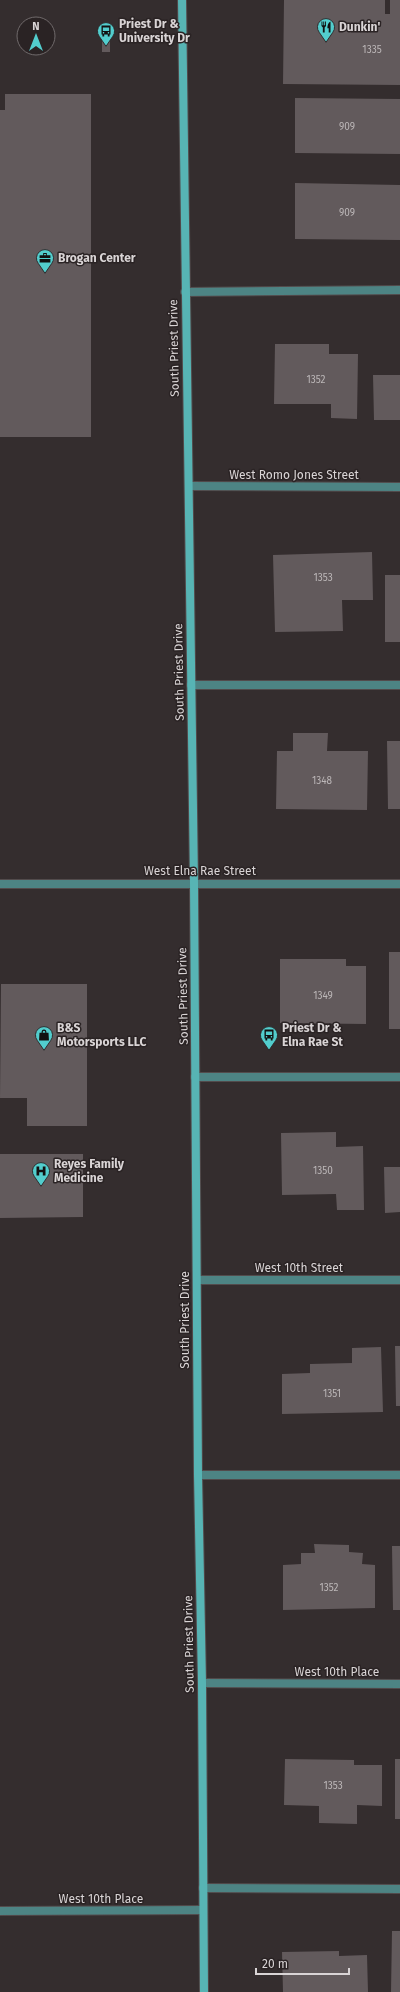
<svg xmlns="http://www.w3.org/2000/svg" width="400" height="1992" viewBox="0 0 400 1992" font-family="'Fira Sans',sans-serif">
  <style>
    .building { fill: #625a5c }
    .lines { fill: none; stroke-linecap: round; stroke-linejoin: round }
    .service-casing { stroke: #524b4c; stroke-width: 10 }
    .minor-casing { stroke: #524b4c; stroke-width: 10 }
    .secondary-casing { stroke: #524b4c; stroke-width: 10 }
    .service { stroke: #4d8484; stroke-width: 8 }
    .minor { stroke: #4d8484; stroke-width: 8 }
    .secondary { stroke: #57b4b4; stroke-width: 8 }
    .labels { text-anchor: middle; stroke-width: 3; stroke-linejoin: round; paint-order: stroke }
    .number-label { font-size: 10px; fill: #bbb6b7 }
    .poi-label { font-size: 12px; font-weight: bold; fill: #d9d4d5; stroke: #2a2324; text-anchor: start }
    .street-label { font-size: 12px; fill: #d9d4d5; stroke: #2a2324 }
  </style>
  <rect width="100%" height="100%" fill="#342d2e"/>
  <!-- building -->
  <path class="building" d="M284,0H385V14H390V0H400V85L283,84Z
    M102,38H110V52H102Z
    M5,94H91V437H0V110H5Z
    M295,98L400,99V154L295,153Z
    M295,183L400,185V240L295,239Z
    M275,344H329V354H358L357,419L331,418V404H274Z
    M373,375H400V420H374Z
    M372,552L373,600H342L343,631L275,632L273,555Z
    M385,575H400V642H385Z
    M293,733H328L327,751H368L367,810L276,809L277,751H293Z
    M387,741H400V809H388Z
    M389,952H400V1029H389Z
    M280,959H346V966H366V1024L280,1023Z
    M1,984H87V1126H27V1098H0Z
    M336,1132V1147L363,1146L364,1210H337L336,1194L282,1195L281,1133Z
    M0,1154H83V1217L0,1218Z
    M384,1167H400V1212L385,1213Z
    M395,1346H400V1406H396Z
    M381,1347L383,1412L282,1414V1374L310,1373V1364L352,1363V1348Z
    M314,1544L349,1545V1552L363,1553L362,1564L375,1565V1608L283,1610V1565L301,1564V1553H315Z
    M392,1546H400V1610H393Z
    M285,1759L354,1760V1765H382V1806L357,1805V1824L319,1823V1806L284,1805Z
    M395,1759H400V1819H395Z
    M392,1931H400V1992H391Z
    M339,1951V1956L367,1955L368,1992H283L282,1952Z"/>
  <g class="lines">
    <!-- service casing -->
    <g class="service-casing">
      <path id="service" d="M185,292L400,290
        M191,685H400
        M195,1077H400
        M198,1475H400
        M203,1888L400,1889"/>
    </g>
    <!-- minor casing -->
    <g class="minor-casing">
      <path id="minor" d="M189,486L400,487
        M0,884H400
        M197,1280H400
        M202,1683L400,1684
        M0,1911L203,1910"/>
    </g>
    <!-- secondary casing -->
    <g class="secondary-casing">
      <path id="secondary" d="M182,0L194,883L198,1475L202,1683L204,1992"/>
    </g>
    <!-- service -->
    <use href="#service" class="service"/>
    <!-- minor -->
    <use href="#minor" class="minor"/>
    <!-- secondary -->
    <use href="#secondary" class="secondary"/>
  </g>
  <!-- icons -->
  <defs>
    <g id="restaurant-pin" transform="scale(0.9)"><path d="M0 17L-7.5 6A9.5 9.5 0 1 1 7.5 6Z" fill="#52cdcd" stroke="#2a2324"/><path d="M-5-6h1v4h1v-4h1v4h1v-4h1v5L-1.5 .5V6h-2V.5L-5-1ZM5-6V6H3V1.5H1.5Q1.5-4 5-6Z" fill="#111"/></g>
    <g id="bus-pin" transform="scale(0.9)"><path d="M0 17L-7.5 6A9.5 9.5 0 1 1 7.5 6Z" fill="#52cdcd" stroke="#2a2324"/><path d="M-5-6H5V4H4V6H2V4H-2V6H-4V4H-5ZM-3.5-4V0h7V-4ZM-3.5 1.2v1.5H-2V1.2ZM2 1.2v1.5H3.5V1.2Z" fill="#111"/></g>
    <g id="office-pin" transform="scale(0.9)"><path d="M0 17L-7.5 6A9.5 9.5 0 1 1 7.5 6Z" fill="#52cdcd" stroke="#2a2324"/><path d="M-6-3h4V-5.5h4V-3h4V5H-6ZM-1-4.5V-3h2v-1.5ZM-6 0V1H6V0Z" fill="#111"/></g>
    <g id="shop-pin" transform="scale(0.9)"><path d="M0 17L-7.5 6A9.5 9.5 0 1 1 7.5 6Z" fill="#52cdcd" stroke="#2a2324"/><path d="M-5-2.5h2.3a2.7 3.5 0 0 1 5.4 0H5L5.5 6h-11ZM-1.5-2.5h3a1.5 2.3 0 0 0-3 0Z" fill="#111"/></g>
    <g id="hospital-pin" transform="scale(0.9)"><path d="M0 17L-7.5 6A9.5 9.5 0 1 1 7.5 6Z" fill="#52cdcd" stroke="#2a2324"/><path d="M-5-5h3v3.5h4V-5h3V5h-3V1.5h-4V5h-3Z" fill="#111"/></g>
  </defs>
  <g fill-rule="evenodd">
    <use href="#restaurant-pin" x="326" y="27"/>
    <use href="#bus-pin" x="106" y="31"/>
    <use href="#office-pin" x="45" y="258"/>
    <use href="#shop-pin" x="44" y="1035"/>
    <use href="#bus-pin" x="269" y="1035"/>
    <use href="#hospital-pin" x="41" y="1171"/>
  </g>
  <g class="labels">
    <!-- number labels -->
    <g class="number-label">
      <text x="372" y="53">1335</text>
      <text x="347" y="130">909</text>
      <text x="347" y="216">909</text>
      <text x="316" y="383">1352</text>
      <text x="323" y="581">1353</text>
      <text x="322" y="784">1348</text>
      <text x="323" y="999">1349</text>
      <text x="323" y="1174">1350</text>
      <text x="332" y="1397">1351</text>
      <text x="329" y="1591">1352</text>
      <text x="333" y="1789">1353</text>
    </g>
    <!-- poi labels -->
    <g class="poi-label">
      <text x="119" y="28">Priest Dr &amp;<tspan x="119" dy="14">University Dr</tspan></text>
      <text x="339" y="31">Dunkin'</text>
      <text x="58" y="262">Brogan Center</text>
      <text x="57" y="1032">B&amp;S<tspan x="57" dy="14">Motorsports LLC</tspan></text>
      <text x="282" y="1032">Priest Dr &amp;<tspan x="282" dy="14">Elna Rae St</tspan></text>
      <text x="54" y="1168">Reyes Family<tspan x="54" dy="14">Medicine</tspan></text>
    </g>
    <!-- street labels -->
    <g class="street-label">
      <text transform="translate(174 348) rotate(-91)" y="4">South Priest Drive</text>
      <text x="294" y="479">West Romo Jones Street</text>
      <text transform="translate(179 672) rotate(-91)" y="4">South Priest Drive</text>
      <text x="200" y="875">West Elna Rae Street</text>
      <text transform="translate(183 996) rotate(-91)" y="4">South Priest Drive</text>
      <text x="299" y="1272">West 10th Street</text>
      <text transform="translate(185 1320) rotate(-90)" y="4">South Priest Drive</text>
      <text transform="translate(189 1644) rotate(-91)" y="4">South Priest Drive</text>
      <text x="337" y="1676">West 10th Place</text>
      <text x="101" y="1903">West 10th Place</text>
    </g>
  </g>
  <!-- north arrow -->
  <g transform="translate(36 36)"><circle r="19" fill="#2a2324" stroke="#706a6b"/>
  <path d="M0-3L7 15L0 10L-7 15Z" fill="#52cdcd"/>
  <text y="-6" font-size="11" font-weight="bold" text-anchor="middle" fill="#d9d4d5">N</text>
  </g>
  <!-- scale -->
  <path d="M256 1968v6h93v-6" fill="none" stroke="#d9d4d5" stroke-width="2"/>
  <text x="262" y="1968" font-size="12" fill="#d9d4d5" stroke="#2a2324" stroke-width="3" paint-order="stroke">20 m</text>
</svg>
